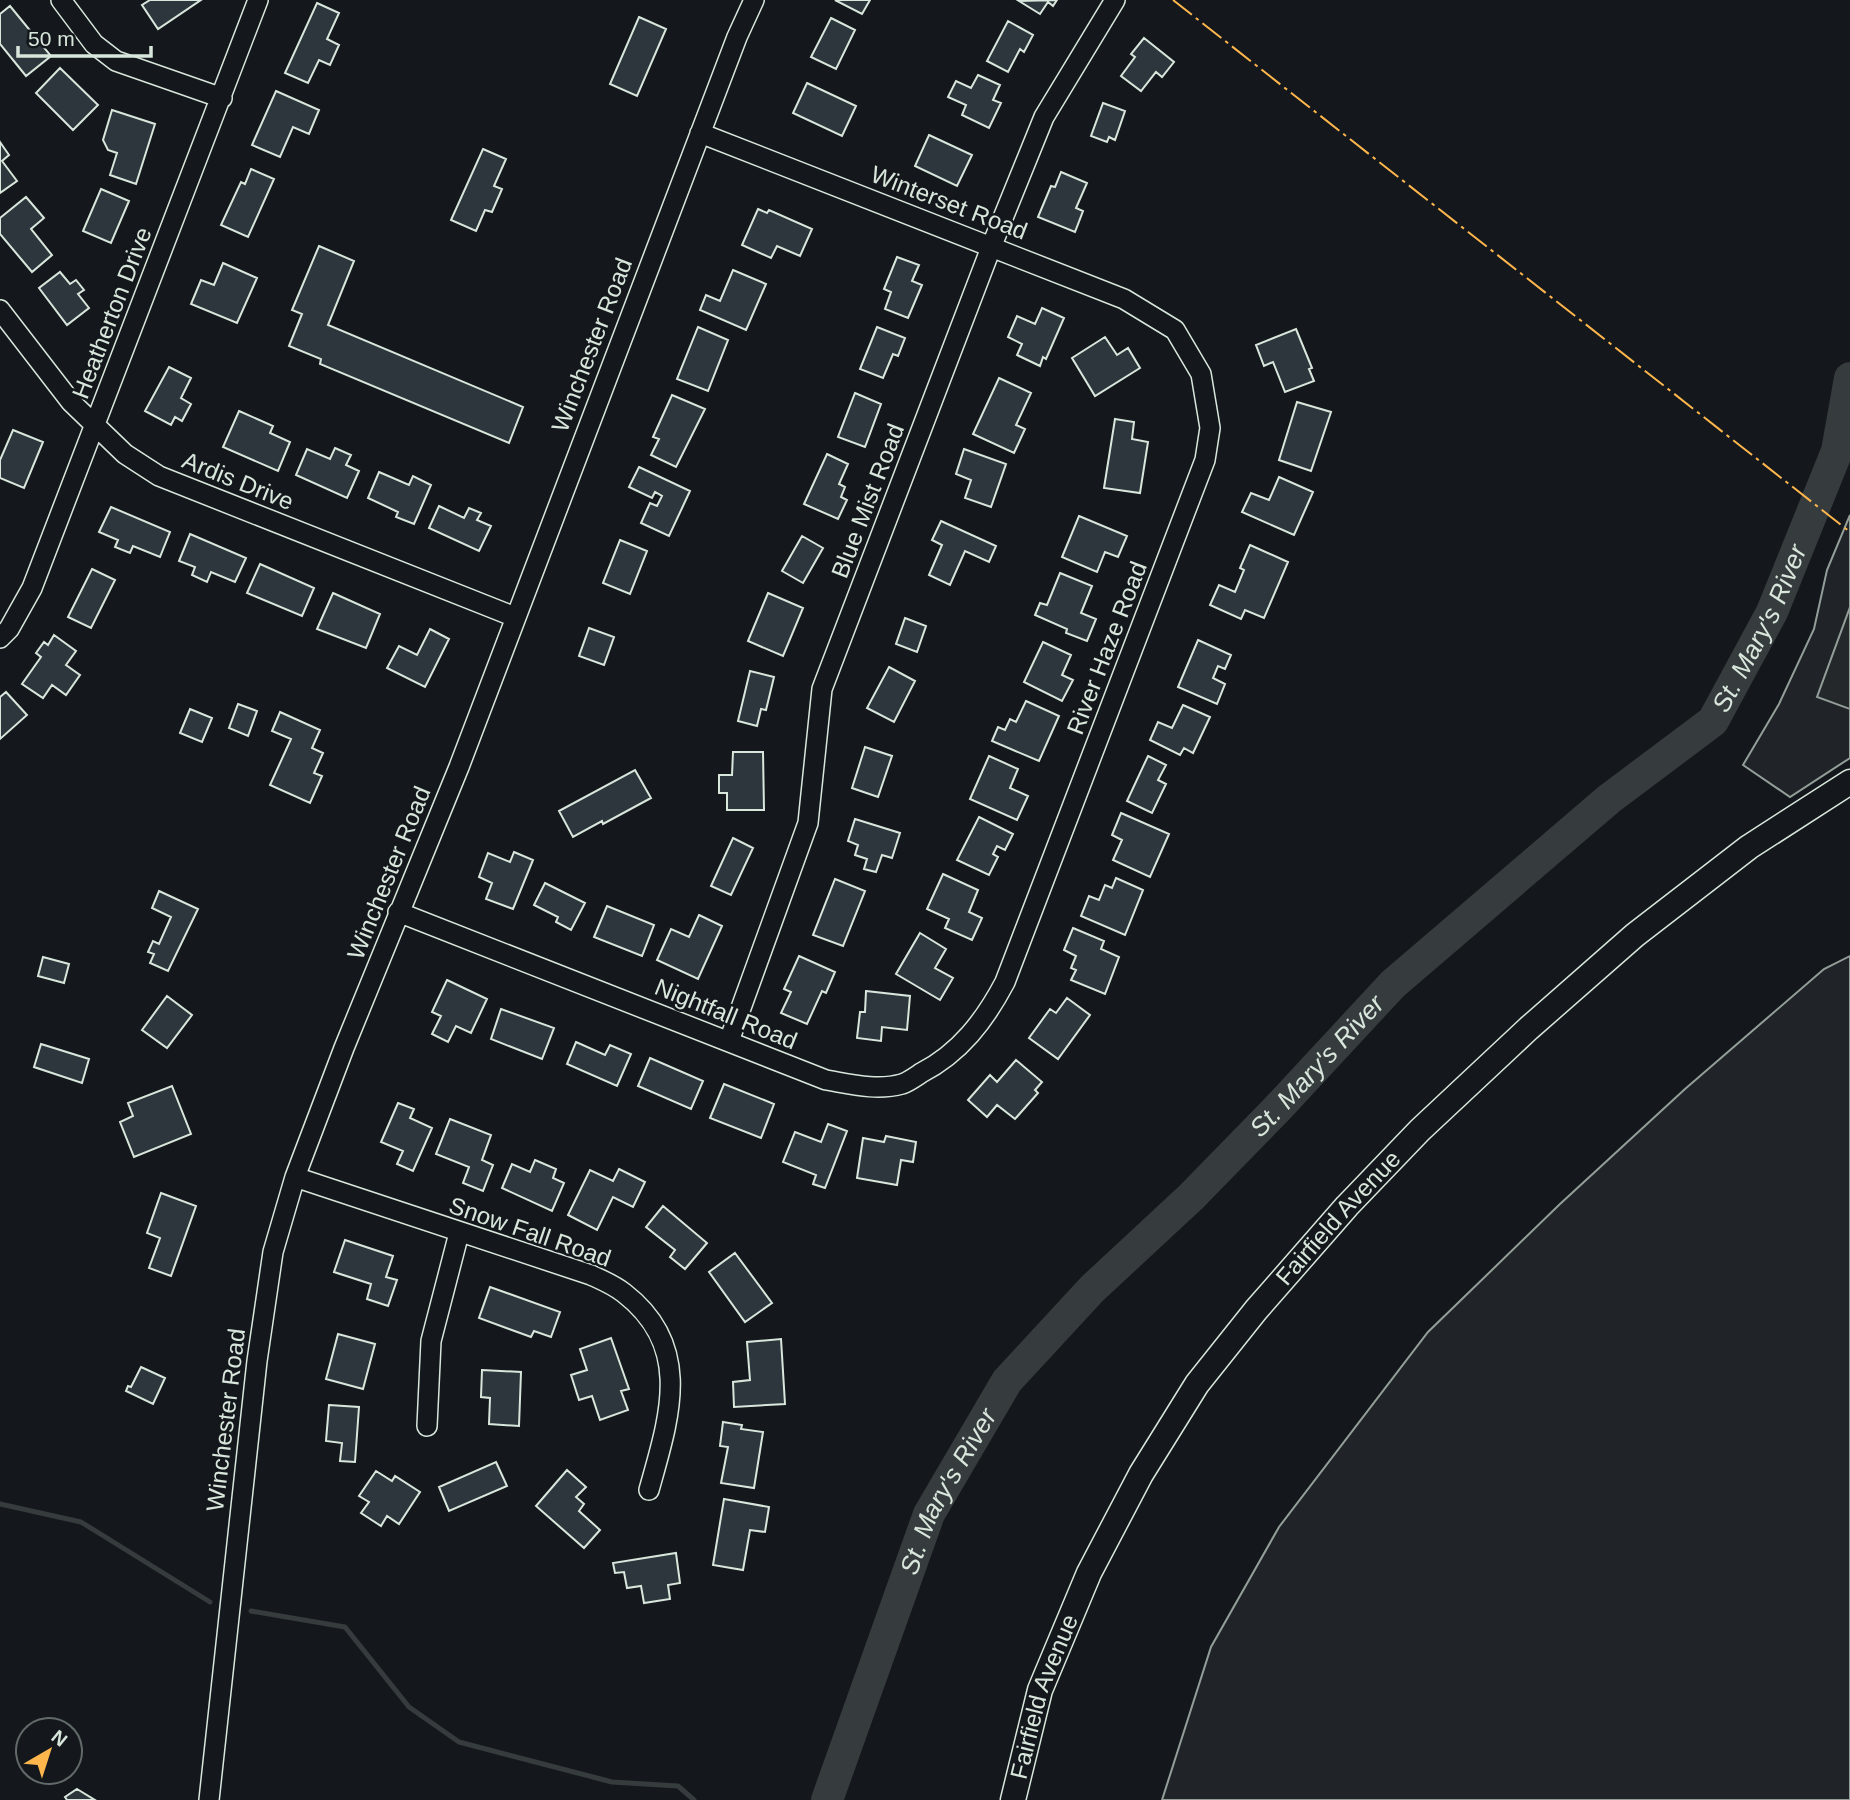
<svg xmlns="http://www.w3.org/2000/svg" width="1850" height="1800" viewBox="0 0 1850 1800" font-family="Helvetica,sans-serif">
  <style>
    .green { fill: #202428; stroke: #939e99; stroke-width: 2 }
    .parking { fill: #24282b; stroke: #939e99; stroke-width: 2 }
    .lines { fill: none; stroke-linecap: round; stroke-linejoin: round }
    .stream { stroke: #363b3e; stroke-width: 5 }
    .river { stroke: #363b3e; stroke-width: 32 }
    .building { fill: #2c363c; stroke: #d8e6dc; stroke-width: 2 }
    .minor-casing { stroke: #d8e6dc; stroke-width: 22 }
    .major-casing { stroke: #d8e6dc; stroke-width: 27 }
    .minor { stroke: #14181c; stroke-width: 19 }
    .major { stroke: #14181c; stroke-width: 24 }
    .power { stroke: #ffb74d; stroke-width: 2; stroke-dasharray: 24 5 3.5 5; stroke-linecap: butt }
    .labels { text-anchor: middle; stroke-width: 5; stroke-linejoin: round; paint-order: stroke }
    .street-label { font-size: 24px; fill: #d8e6dc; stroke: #14181c }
    .water-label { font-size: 26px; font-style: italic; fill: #d8e6dc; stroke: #14181c }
  </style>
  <rect width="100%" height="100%" fill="#14181c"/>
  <!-- green -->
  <path class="green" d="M1850,515V758L1790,797L1743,765L1779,704L1814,629L1827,570Z
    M1850,956V1800H1162L1211,1647L1279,1527L1428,1332L1560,1204L1685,1089L1824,969Z"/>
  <!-- parking -->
  <path class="parking" d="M1850,607V709L1817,697Z"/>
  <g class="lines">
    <!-- stream -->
    <path class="stream" d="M0,1504L81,1522L210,1602
      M251,1611L345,1627L409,1707L459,1742L612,1782L678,1786L694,1800"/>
    <!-- river -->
    <path class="river" id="s1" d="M827,1800L929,1514L1007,1381L1092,1289L1191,1197L1276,1110L1393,984L1609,799L1713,721L1772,612L1837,451L1850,378"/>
  </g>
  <!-- building -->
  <path class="building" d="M150,0H201L158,29L142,5Z
    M835,0H870L862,14Z
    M1057,0L1053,6L1048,2L1040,14L1019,1Z
    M317,3L339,13L327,39L339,45L330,65L319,60L308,83L285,73Z
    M10,6L51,56L26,76L0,44V14Z
    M639,17L666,29L637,96L610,84Z
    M831,18L855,30L836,69L811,57Z
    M1008,21L1033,35L1024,52L1020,49L1008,72L987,61Z
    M1144,38L1174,62L1162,77L1156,72L1141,91L1121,76L1135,57L1131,54Z
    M60,68L98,105L73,130L36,93Z
    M978,75L1000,85L993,100L1001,103L989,128L962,115L966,105L948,97L956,81L971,88Z
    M807,83L856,106L842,136L793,113Z
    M276,91L319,110L309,134L293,127L280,157L252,145Z
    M1103,103L1125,111L1115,140L1109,137L1107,142L1091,136Z
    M112,110L155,124L136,184L110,175L117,153L108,150L103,140Z
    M929,135L972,155L957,186L915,166Z
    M0,142L9,155L2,161L17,181L0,193Z
    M483,149L506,159L494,186L502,189L492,212L485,210L476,231L451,220Z
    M251,169L274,179L248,237L221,225L241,182L245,184Z
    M1061,172L1087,183L1076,208L1083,211L1075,232L1038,217L1051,186L1055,187Z
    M101,189L129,201L111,243L83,231Z
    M26,197L44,218L31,229L52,255L32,272L0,234V218Z
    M758,209L767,213L769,210L812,229L800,256L777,246L771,258L742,245Z
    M319,246L354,261L328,325L523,407L509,443L320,364L321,359L289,346L302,314L292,310Z
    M897,257L919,265L912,281L922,285L908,318L885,309L891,292L884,289Z
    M223,263L257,278L237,323L191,304L201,280L214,285Z
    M733,270L766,284L746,330L700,310L706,295L720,301Z
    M60,272L70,284L76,280L84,290L78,294L89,308L67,325L39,288Z
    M1042,308L1064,318L1046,359L1043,357L1040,366L1017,355L1022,344L1008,337L1017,316L1035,324Z
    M698,327L728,340L708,391L677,379Z
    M877,327L905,338L898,356L893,354L883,378L860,369Z
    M1296,329L1312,368L1309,369L1314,381L1285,392L1273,362L1264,366L1256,345Z
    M1105,337L1117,355L1128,348L1140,368L1095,396L1072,358Z
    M169,367L191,378L181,398L191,404L182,421L175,417L171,425L145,411Z
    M999,378L1031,393L1016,425L1025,429L1014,453L973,434Z
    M855,393L881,404L865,447L838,437Z
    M672,395L705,409L676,467L651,455L659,439L653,437Z
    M1297,402L1331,412L1311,471L1279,460Z
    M239,411L273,426L270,433L290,442L278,471L223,447Z
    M1115,419L1134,422L1132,439L1148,442L1140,493L1104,488Z
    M13,430L43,442L24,488L0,478V460Z
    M335,448L351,455L346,465L359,471L347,498L296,475L307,449L330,459Z
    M964,449L1006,464L991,507L965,498L971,480L956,474Z
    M827,454L848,464L839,484L845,487L841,497L847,500L838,519L804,504Z
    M639,467L690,491L669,536L641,523L650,503L657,506L662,496L655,492L652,498L629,487Z
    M379,472L409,485L413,476L431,485L414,524L396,517L398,512L368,498Z
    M1279,477L1313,492L1294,535L1242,512L1251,493L1269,500Z
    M439,506L464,518L469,508L481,513L477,520L491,526L479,551L429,528Z
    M111,507L170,532L160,557L133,546L130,553L115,547L118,540L99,532Z
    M1079,516L1127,536L1118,557L1105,552L1097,572L1062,557Z
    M941,521L996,546L989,562L965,551L950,585L929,575L942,545L932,540Z
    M190,534L246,558L235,582L211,572L207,582L192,575L195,567L179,561Z
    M802,536L823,548L803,583L782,571Z
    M620,540L647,551L630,594L603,583Z
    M1250,545L1288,562L1264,618L1245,610L1241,619L1210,605L1219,585L1235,592L1244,570L1240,568Z
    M260,564L314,588L302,616L247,593Z
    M92,569L115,580L91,628L68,617Z
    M1060,573L1092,586L1081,613L1096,619L1087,641L1066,633L1067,629L1035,615L1040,603L1047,605Z
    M333,593L380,614L366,648L317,629Z
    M768,593L803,608L783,656L748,641Z
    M905,618L926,626L917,652L896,644Z
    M589,628L614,637L604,665L579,656Z
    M430,629L449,639L425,687L387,668L399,646L417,655Z
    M54,635L76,651L66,665L80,675L66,695L52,685L43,698L22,684L41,657L36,653L44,642L48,645Z
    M1198,640L1231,655L1225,669L1218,666L1213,678L1225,684L1217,704L1178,687Z
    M1043,642L1071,655L1062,675L1073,680L1062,701L1024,682Z
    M889,667L915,681L894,722L867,708Z
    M750,671L774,677L766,710L761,709L757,726L738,721Z
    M6,692L27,715L0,739V697Z
    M1026,701L1059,716L1039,761L992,741L998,727L1005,730L1010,719L1016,722Z
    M238,704L257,711L248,736L229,728Z
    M1183,705L1210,717L1193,753L1184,748L1180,755L1150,740L1158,722L1172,728Z
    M190,709L212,718L202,742L180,733Z
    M280,712L320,730L312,748L323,753L314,773L322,776L310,803L270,785L291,739L272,731Z
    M865,747L892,756L878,797L852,788Z
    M733,752H763L764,810H727V793H719V775H732Z
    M989,756L1018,769L1010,788L1028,796L1017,820L970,799Z
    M1148,756L1166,765L1158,780L1166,784L1152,813L1127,801Z
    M635,770L651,798L603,824L602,821L573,837L559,811Z
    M1121,813L1169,834L1150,877L1113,860L1122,840L1112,835Z
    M979,817L1013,834L1005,850L997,846L993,854L998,857L989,875L957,860Z
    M855,819L900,833L892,858L882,855L876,872L864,869L867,859L855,855L858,845L848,841Z
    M733,838L753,848L731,895L711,886Z
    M514,852L533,860L513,909L486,899L492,883L479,877L488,853L510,862Z
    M943,874L978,890L969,912L982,918L972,940L945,928L949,919L927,909Z
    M1116,878L1143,890L1125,935L1081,916L1089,896L1099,900L1105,885L1112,888Z
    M835,879L865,891L843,946L813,935Z
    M545,883L585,903L571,930L556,922L558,917L534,905Z
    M159,891L198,909L168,971L150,963L154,954L148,952L153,941L159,944L171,917L152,908Z
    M607,906L654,925L642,956L594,937Z
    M699,915L722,926L698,979L657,960L671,929L689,937Z
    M1073,928L1104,941L1101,949L1119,957L1105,994L1071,980L1076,970L1071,968L1076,956L1064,950Z
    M920,933L946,949L935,968L953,978L940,1000L896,974Z
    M799,956L835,972L826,993L822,991L807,1024L781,1013L791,992L784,989Z
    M43,957L69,964L64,983L38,976Z
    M447,980L487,999L471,1033L456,1026L448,1042L432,1034L441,1016L432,1012Z
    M866,991L910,996L907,1030L882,1027L881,1041L857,1038L860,1012H865Z
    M167,996L192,1015L167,1048L142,1030Z
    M1067,998L1090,1015L1058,1059L1029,1038L1050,1009L1056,1013Z
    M501,1009L554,1028L542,1059L491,1039Z
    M576,1042L605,1055L610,1045L631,1054L617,1086L567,1064Z
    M41,1044L89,1059L82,1083L34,1067Z
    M650,1058L703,1081L691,1109L638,1086Z
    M1016,1060L1042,1082L1035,1090L1038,1093L1015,1119L997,1105L987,1117L968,1100L990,1075L997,1082Z
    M724,1084L774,1104L761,1138L710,1118Z
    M172,1086L191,1134L134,1157L120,1122L133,1116L128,1103Z
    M398,1103L414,1109L410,1118L432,1128L413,1171L397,1164L403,1151L381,1142Z
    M450,1119L491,1135L482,1160L493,1165L483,1191L463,1183L469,1167L436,1154Z
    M828,1124L847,1131L825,1188L813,1184L816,1175L783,1162L795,1132L821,1142Z
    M886,1136L916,1142L913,1162L901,1160L897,1185L857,1178L863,1138L884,1142Z
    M535,1160L556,1169L553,1178L564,1183L552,1211L502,1188L512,1164L530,1172Z
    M619,1169L645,1182L633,1207L613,1197L597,1230L568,1215L590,1170L613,1181Z
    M161,1193L196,1206L171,1276L149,1268L160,1238L147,1233Z
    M663,1206L707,1243L685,1269L670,1257L675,1250L646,1227Z
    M345,1240L393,1256L386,1277L397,1280L388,1306L367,1299L371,1284L334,1272Z
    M735,1253L772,1303L745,1322L709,1272Z
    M490,1287L560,1312L551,1337L534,1331L531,1337L479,1318Z
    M338,1334L375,1344L363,1389L326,1379Z
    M611,1338L629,1389L621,1391L628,1410L600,1420L592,1396L579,1400L571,1375L587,1370L580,1349Z
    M781,1339L785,1404L734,1407L733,1382L750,1380L747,1342Z
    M141,1367L165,1378L153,1404L126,1391L128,1386L131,1387Z
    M482,1370L521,1372L519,1426L489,1424L490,1398L481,1397Z
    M329,1405L359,1407L355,1462L340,1461L342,1443L326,1441Z
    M723,1422L742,1425L741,1429L763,1432L754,1488L721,1483L728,1447L720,1446Z
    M496,1462L507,1486L449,1511L439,1487Z
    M567,1470L586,1487L576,1497L584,1504L579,1511L600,1530L584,1548L536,1506Z
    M376,1471L392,1481L395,1476L420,1492L399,1524L387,1516L381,1526L361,1513L369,1502L359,1496Z
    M724,1499L769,1507L765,1532L750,1530L743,1570L713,1565Z
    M676,1553L680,1583L668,1585L670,1599L644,1603L641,1586L627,1588L624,1572L615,1573L613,1563Z
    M77,1789L95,1800H67L65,1797Z"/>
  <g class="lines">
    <!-- minor casing -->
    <g class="minor-casing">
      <path id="minor" d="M61,0L94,44L116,61L222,98
        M0,310L71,402L125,454L159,476L515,617
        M0,638L9,629L32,588L258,0
        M398,912L826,1080C850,1084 877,1091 902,1084C908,1082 915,1077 921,1073C960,1053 985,1020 1005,982L1205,460L1210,428L1201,374L1175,330L1124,299L700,133
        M729,1041L808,823L822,689L992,245L1044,117L1115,0
        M295,1177L591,1275C602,1280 614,1285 624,1293C694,1347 669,1418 649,1490
        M427,1426L431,1341L459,1233
        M209,1800L257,1361L273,1252L295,1177L344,1048L459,767L737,37L754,0"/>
    </g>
    <!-- major casing -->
    <g class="major-casing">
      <g id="major">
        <path id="s2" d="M1013,1800L1040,1690L1089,1573L1141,1474L1197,1384L1256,1310L1347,1206L1420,1130L1529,1028L1635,935L1749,847L1850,782"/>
      </g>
    </g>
    <!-- minor -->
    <use href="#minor" class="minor"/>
    <!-- major -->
    <use href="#major" class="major"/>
    <!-- power -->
    <path class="power" d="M1173,0L1850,532"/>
  </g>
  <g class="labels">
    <!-- street labels -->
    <g class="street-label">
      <text transform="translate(949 203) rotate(21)" y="8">Winterset Road</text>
      <text transform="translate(112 313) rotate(-69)" y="8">Heatherton Drive</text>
      <text transform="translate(592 345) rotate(-69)" y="8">Winchester Road</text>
      <text transform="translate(238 481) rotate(22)" y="8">Ardis Drive</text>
      <text transform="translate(868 501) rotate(-69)" y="8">Blue Mist Road</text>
      <text transform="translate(1107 648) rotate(-69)" y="8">River Haze Road</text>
      <text transform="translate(389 873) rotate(-68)" y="8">Winchester Road</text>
      <text transform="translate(726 1014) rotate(22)" y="8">Nightfall Road</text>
      <text dy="8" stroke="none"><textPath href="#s2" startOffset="676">Fairfield Avenue</textPath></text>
      <text transform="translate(530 1232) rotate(19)" y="8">Snow Fall Road</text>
      <text transform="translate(226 1420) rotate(-83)" y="8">Winchester Road</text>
      <text dy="8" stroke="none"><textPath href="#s2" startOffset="108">Fairfield Avenue</textPath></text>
    </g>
    <!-- water labels -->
    <g class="water-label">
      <text dy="9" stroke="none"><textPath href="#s1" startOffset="1530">St. Mary's River</textPath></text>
      <text dy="9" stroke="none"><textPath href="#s1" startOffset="900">St. Mary's River</textPath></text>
      <text dy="9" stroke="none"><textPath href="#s1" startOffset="332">St. Mary's River</textPath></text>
    </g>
  </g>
  <!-- north arrow -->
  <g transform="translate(49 1751) rotate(39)"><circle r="33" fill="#14181c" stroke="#626a69" stroke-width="2"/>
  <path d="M0-5L12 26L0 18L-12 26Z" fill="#ffb74d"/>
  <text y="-10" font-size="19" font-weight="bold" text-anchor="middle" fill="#d8e6dc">N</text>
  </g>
  <!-- scale -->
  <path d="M18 46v10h133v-10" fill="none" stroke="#d8e6dc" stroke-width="3.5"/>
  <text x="28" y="46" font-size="21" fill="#d8e6dc" stroke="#14181c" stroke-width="5" paint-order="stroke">50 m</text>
</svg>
